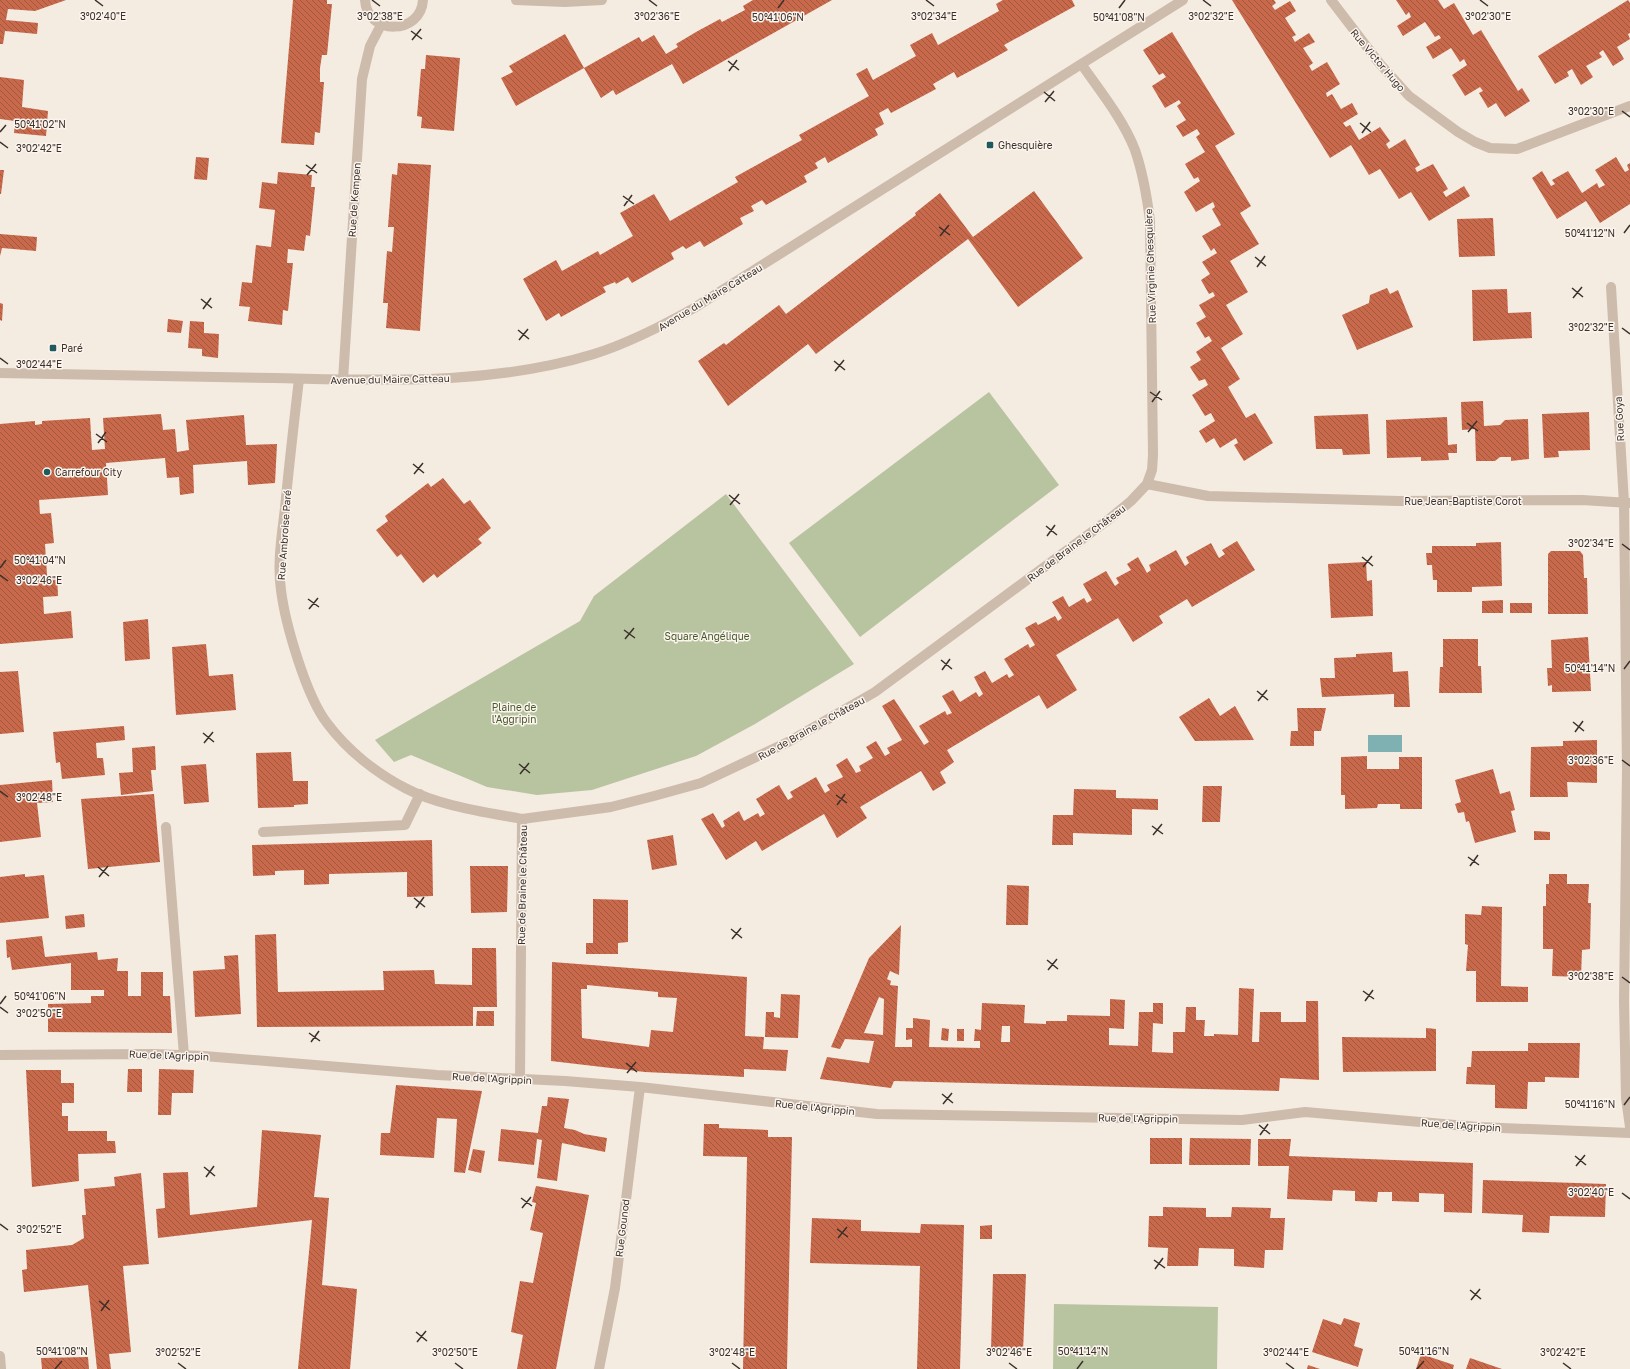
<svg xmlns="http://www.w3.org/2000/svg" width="1630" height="1369" viewBox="0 0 1630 1369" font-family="'Golos Text',sans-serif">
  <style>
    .green { fill: #b8c4a0 }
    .water { fill: #7fb0b2 }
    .building { fill: url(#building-back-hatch); fill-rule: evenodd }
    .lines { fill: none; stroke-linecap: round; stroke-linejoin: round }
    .minor { stroke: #cdbbac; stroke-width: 10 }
    .ticks { fill: none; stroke: #3b302b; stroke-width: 1.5 }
    .poi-dot { fill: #1f5a5e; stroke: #fbf5ee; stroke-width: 1.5 }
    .labels { text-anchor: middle; stroke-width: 3; stroke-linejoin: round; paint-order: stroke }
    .street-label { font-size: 10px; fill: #3b302b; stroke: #fbf5ee }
    .poi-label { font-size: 10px; fill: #3b302b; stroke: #fbf5ee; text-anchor: start }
    .park-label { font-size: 10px; fill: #4a5a2e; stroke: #fbf5ee }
    .ticks-label { font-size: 10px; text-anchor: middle; fill: #3b302b; stroke: #fbf5ee; stroke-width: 3; stroke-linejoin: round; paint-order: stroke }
  </style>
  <defs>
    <pattern id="building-back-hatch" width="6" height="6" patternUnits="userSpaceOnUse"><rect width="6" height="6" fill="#c8694b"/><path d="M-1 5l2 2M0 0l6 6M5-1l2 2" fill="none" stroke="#a4573f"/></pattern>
  </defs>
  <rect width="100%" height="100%" fill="#f4ebe1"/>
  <!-- green -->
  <path class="green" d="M989,392L1059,485L860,637L789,543Z
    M726,494L854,664L755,724L696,756L592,790L537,795L487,787L411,755L394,762L375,740L580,621L594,596Z
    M1054,1304L1218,1307L1217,1369H1053Z"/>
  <!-- water -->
  <path class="water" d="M1368,735H1402V752H1368Z"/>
  <!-- building -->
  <path class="building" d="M0,0H66L35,11L8,9L6,20L38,23L37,34L5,31L3,44H0Z
    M293,0H327V4H332L327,55H322L320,68V82H324L320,133L315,132L314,145L281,143Z
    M753,0H832L683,84L672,64L616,95L613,90L601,98L584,68L639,37L642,42L654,35L666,54L678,47L676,44L696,32L720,19L722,22L745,10L743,6Z
    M1003,0H1072L1075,6L1004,45L1008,50L985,63L957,78L954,72L933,84L936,89L891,113L888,108L879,113L884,124L875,129L878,135L828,163L825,157L815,163L818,168L804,176L807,182L766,205L762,200L751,206L754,211L740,218L743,224L704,247L700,241L686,249L683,246L671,253L674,259L632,283L628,277L616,284L615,282L603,287L606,292L561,317L559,313L546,321L523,279L556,260L562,271L598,251L600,255L633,236L620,213L654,194L670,221L738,182L735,177L802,140L799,135L869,96L856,74L867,68L873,80L916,56L910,45L932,33L938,45L999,11L996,4Z
    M1232,0H1274L1276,3L1272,6L1275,10L1290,1L1296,11L1285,18L1296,35L1292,37L1295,42L1309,33L1315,42L1303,48L1313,63L1309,66L1312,71L1327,62L1340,84L1326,93L1327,97L1332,94L1341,109L1352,103L1358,114L1343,123L1346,127L1350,125L1359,140L1380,127L1390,141L1386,144L1389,149L1405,139L1420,165L1415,168L1417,172L1433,164L1448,189L1443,192L1446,197L1464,186L1470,196L1429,221L1411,192L1399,199L1380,169L1369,175L1351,145L1330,158Z
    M1396,0H1438L1444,9L1454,3L1473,35L1481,30L1518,91L1522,88L1530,101L1505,117L1496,103L1488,108L1479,93L1483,91L1480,87L1465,96L1452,75L1467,65L1464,59L1460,62L1451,48L1433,59L1426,47L1441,38L1439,35L1435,37L1425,22L1403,36L1397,26L1411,17L1409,12L1406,15Z
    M1628,0L1630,3V33L1628,34L1630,39L1617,47L1624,59L1613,66L1603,50L1599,53L1602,57L1586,66L1593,77L1581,85L1572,69L1567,72L1569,76L1555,84L1538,56Z
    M1172,32L1235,134L1215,146L1251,206L1240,213L1259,244L1230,261L1248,292L1226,305L1243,334L1221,348L1240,379L1228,387L1246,418L1255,413L1273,443L1244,461L1234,445L1238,443L1236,438L1220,448L1214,438L1206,443L1199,431L1215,421L1211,413L1205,416L1192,395L1208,385L1205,379L1199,381L1190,367L1201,360L1196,352L1212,341L1209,336L1205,338L1196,323L1206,317L1199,305L1215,296L1213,292L1209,294L1201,280L1210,274L1202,262L1217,253L1214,248L1211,251L1202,236L1221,225L1212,209L1215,207L1213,202L1196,212L1184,192L1200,181L1198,177L1194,179L1185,164L1205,152L1196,137L1200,134L1197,129L1183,137L1176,126L1186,120L1177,106L1181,103L1179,100L1165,108L1152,86L1166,77L1163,73L1159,75L1143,50Z
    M565,34L584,68L516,106L501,78L513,72L509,66Z
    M426,55L460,58L454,131L421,128L422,117L417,116L421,69H425Z
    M0,77L24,80L22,107L48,111L46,136L14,133L15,121L0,119Z
    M196,157L209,158L207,180L194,179Z
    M1616,157L1625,172L1629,170L1627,165L1630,163V204L1600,223L1586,201L1557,219L1532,178L1542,171L1551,186L1555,184L1552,180L1568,171L1582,193L1597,183L1599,188L1605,185L1595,170Z
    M398,163L431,165L420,331L386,328L388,303H383L387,251L392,252L394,227H388L392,174L397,175Z
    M0,170H4L1,194H0Z
    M278,172L312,175L311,187H315L310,236L306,235L304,251L288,249L287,263H293L288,311L283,310L282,325L248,321L250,307L239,306L242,282L252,283L256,245L271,247L275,210L259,208L262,182L277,184Z
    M1034,191L1083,258L1018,307L968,239L816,354L808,344L728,406L698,361L724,343L726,345L779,305L786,314L916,215L915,213L940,193L973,237Z
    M1493,218L1495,256L1459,257L1457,219Z
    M0,234L37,237L36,251L2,248L0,256Z
    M1387,288L1390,294L1398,290L1413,327L1357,350L1342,315L1369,303L1370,295Z
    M1507,289L1508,313L1531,312L1532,338L1473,341L1472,290Z
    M0,303L3,304L2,321L0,320Z
    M168,319L183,321L181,333L167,332Z
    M190,321L204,322V333L219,334L218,358L202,356V349L188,348Z
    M1483,401L1484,426L1500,425L1505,420L1528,419L1529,459L1511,461V457H1500L1495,461H1476L1475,429L1462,430L1461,402Z
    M1589,412L1590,450L1558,451L1559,457L1544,458L1542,414Z
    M161,414L163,430L175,429L177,452L189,450L186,420L244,415L246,445L277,444L275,483L248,485L247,461L193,465L194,493L180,495L179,477L167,478L165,458L106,463L108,495L39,500L40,514L51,513L54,543L45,544L47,575H57L58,596L43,597L44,614L71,611L73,638L0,644V424L35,421V425L42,424V421L90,418L92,450L105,449L103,418Z
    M1368,414L1370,454L1343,455L1342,449H1316L1314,416Z
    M1447,417L1448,445L1457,444V453H1448L1449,460L1421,461V457L1387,458L1386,420Z
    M443,478L464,504L470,500L491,528L478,539L482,543L437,578L434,574L423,583L401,554L397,557L376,530L388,521L385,516L428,483L431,487Z
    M1237,541L1255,570L1192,607L1187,599L1159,616L1163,623L1133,642L1118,618L1056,655L1077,690L1047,709L1039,695L947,750L954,762L940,772L946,783L933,791L921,771L860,807L867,818L837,838L824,814L762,851L756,841L726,860L701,819L713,813L722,828L725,826L723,821L739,811L744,821L758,813L760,817L765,814L756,799L779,785L788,800L793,797L790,792L816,777L825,793L830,790L827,785L843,777L836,765L847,758L856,773L861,771L859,766L873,758L866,747L876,741L885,756L890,753L887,748L902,740L882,706L894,699L924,745L929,742L919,726L945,711L947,715L952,713L942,696L953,690L960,702L976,692L979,697L983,694L974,677L985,671L992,683L1007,674L1009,678L1014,675L1004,659L1028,644L1030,648L1035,645L1025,628L1036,622L1038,625L1055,616L1058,621L1062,618L1052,602L1063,596L1069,607L1084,598L1087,603L1092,600L1083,584L1106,571L1115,586L1119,583L1116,578L1131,570L1127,564L1138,557L1147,573L1151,570L1149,565L1176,550L1185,566L1189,563L1186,557L1211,543L1219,558L1225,554L1222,550Z
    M1501,542L1502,586L1472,587V592H1437V580H1433L1432,565H1427L1426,553H1432V546H1476V543Z
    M1551,551H1580L1583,555L1584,578H1587L1588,614H1548V554Z
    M1366,562L1367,581L1372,580L1373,616L1331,618L1328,564Z
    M1503,600V613H1482V601Z
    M1510,603H1532V613H1510Z
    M148,619L150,659L125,661L123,622Z
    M1588,637L1591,691L1552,692V685L1548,686L1547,668H1552L1551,640Z
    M1443,639H1478V666H1481L1482,693H1439L1440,667H1443Z
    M206,644L209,676L233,674L236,710L176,715L172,647Z
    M1392,652L1393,672L1408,671L1410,707H1394V694L1322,697L1320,678H1335L1334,658L1356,657V654Z
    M18,671L24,732L0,734V672Z
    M1209,698L1220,716L1235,706L1254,740L1195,741L1179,717Z
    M1297,708H1326L1321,731H1314V746H1290L1291,731H1298Z
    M124,726L125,740L96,743L97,758H103L105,775L62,779L60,762L56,763L53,732Z
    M1597,740V783L1567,782L1568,797H1530L1531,747L1563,746V741Z
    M155,746L156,770H151L153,791L121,795L119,773L133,772L132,748Z
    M291,752L293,781H308V804L294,805V807L258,808L256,753Z
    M1367,756V769H1399V757H1422V809H1400V804H1378L1377,808L1345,809V795H1341V757Z
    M206,764L209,802L184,804L181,766Z
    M1493,769L1500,794L1510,791L1515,810L1511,811L1516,832L1475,843L1469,821L1466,822L1464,812L1458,813L1455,804L1461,802L1455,780Z
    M52,780L53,802L37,803L41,837L0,842V785Z
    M1203,786H1222L1220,822H1202Z
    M1074,789L1116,790V798L1158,799V810L1132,809V835L1073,833V845H1052L1053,815H1073Z
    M154,794L160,862L88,869L81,799Z
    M1534,831L1550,832V840H1534Z
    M673,835L677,865L652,870L647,840Z
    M432,840L433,896L407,897V872L329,874V884L304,885V870L275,871V875L253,876L252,845Z
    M470,866H508L507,912L471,913Z
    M25,874V877L44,875L49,918L0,923V877Z
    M1549,874H1567V884H1589L1588,903H1591L1590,949L1582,950L1581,977L1552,976L1553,949H1543V906H1546V884H1549Z
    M1007,885L1029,886L1028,925H1006Z
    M593,899L628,900V942L618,943V954H586V943H593Z
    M1482,906L1502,907L1501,986L1528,987V1002H1476V971H1466L1468,945L1465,944V914L1481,915Z
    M84,914L85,927L66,929L65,916Z
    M901,925L899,975L890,971L887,979L891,981L890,985L898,986L895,1047H912V1039L906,1040V1028H913V1018L930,1020L929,1047L980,1048V1041H974L975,1029L981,1030L982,1003L1025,1005L1024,1023L1046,1024V1021H1067V1015L1110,1016V999L1125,1000L1124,1029L1109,1028V1045L1138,1046L1139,1012H1153V1003H1163V1024L1153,1023L1152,1052L1173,1053V1032H1185L1186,1007H1196V1020H1205L1204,1036H1214V1034L1238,1035L1239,988L1254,989L1252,1042H1259L1260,1012H1281V1022H1306V1001H1318L1319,1080L1280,1078L1279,1091L894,1081L891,1088L820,1079L827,1057L869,1063L874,1041L845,1039L840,1049L831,1047L869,958ZM879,997L884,999L883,1035L864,1033ZM1002,1026H1010V1042H1001Z
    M276,934L278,992L384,990L383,971L434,970L435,984L472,985V948H496L497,1007H473V1026L257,1027L255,935Z
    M42,936L45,957L97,952L98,960L118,958L117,971H128V996H141V972H163V996H170L172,1033L48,1032V1004L91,1003V996H104V990H71V963L12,970L10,957L7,958L6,940Z
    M238,955L241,1014L195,1017L193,971L225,969L224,956Z
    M552,962L747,977L745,1036L764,1037L763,1049L788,1050L786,1071L744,1069V1077L728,1076L645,1072L551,1061ZM587,985L658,992V997L677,998L673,1032L651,1030L649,1047L582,1038L581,989H587Z
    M781,994L800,995L798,1038L765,1037L766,1012H774V1017L780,1018Z
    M477,1011H494V1026H476Z
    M942,1028L949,1029L948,1041L941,1040Z
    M1426,1028L1436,1029V1071L1343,1072L1342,1037L1426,1038Z
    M957,1029H964V1041H957Z
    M1528,1043H1580L1579,1078L1545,1077V1082H1528L1527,1109L1495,1108V1085L1466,1084L1467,1067H1471L1472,1051H1528Z
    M128,1069H142V1092H127Z
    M159,1069L194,1070L193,1093H172L171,1115H158Z
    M26,1070H61V1083H74V1103H62V1116H68V1131H107V1141H115L116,1153L78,1154L79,1181L32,1187Z
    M396,1085L482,1091L465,1173L454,1172L457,1119L437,1118L434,1158L380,1155L381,1133H390Z
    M548,1097L569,1099L564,1128L575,1130L584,1134L607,1138L605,1152L562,1143L557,1181L537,1178L542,1140L537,1139L534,1165L498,1161L501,1129L538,1133L542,1106H547Z
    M704,1124H719V1128L768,1130V1137H792L787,1369H743L747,1157L703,1156Z
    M262,1130L321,1135L314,1197L329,1198L322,1285L357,1289L350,1369H298L312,1220L158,1238L156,1209L165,1208L163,1173L188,1172L190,1215L257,1207Z
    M1150,1138H1182V1164H1150Z
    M1190,1138L1251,1139L1250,1165H1189Z
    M1258,1139H1291L1289,1156L1473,1163L1472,1213L1444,1212V1194L1419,1193V1202L1392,1201V1192H1378L1377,1202L1355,1201V1191L1333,1190L1332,1201L1287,1199L1289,1166H1258Z
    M473,1149L485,1151L481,1173L468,1170Z
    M141,1173L149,1264L123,1266L131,1352L109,1354L111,1369H97L88,1285L24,1292L22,1270L27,1269L26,1250L72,1245L84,1238L82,1215H86L84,1189L115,1186L114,1177Z
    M1483,1180L1606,1184L1605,1217L1550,1216L1549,1233L1522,1232L1523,1215L1482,1213Z
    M536,1186L589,1195L556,1369H517L523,1335L511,1332L520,1281L533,1283L543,1233L530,1230L536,1203L532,1202Z
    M1163,1207L1206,1208V1217H1231L1232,1207L1271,1208L1270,1218H1285L1283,1250H1265L1264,1268L1234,1266V1249L1199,1248L1198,1266H1167L1168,1248L1148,1247L1149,1216H1163Z
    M812,1218L861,1220V1231L920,1233L921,1224L964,1225L960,1369H917L920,1266L810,1263Z
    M992,1225V1239H980V1226Z
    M993,1274H1026L1023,1352L991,1351Z
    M1344,1318L1360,1323L1354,1346L1363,1349L1358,1367L1312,1352L1323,1319L1341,1325Z
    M1421,1354L1454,1365L1453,1369H1416Z
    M88,1357L89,1369H42L41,1358Z
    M1470,1358L1502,1369H1466Z
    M1308,1365L1320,1369H1307Z"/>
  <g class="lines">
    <!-- minor -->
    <path class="minor" d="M365,0C367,36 421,35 423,0
      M516,0L565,2L602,0
      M1331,0L1380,64L1409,96L1458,132L1475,142L1490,148L1517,149L1630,106
      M1082,65C1100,91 1123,119 1135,150C1143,173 1147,197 1150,221L1153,455L1152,470L1147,484
      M1611,287L1624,503L1627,769L1624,1002L1626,1098L1630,1127
      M0,373C91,374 182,376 273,378C382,380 489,386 594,354C629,343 662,326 694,308L1183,0
      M299,379C294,422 289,465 285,508C282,534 277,563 281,590C285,623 306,696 327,723C347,750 376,773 405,788C439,806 485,812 522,819
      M343,380L362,79L370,46L381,25
      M166,827L184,1055
      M263,832L405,825L420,794
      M0,1055L154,1054L204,1056L437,1075L565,1081L640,1087L877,1114L1242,1120L1305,1112L1478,1127L1630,1133
      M520,1079L522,819L611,807L654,796L701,783L788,742L875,692L1108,520L1131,501L1147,484L1208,496L1399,501L1582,500L1630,503
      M0,1356L1,1369
      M599,1369L615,1288L640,1087"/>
  </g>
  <!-- ticks -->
  <path class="ticks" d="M95,0L103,6M372,0L380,6M649,0L657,6M926,0L934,6M1203,0L1211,6M1480,0L1488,6M778,8L784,0M1119,8L1125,0M411,31L422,39M412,40L421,29M728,61L739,70M729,71L737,60M1044,92L1055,101M1045,102L1054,91M1622,111L1630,117M1360,123L1371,132M0,132L6,125M1362,133L1370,122M0,142L8,148M306,165L317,173M307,175L316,164M623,196L634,204M624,206L632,195M939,227L950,235M1624,233L1630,225M940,236L949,225M1255,257L1266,266M1257,267L1265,256M1572,288L1583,297M1573,298L1582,287M201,299L212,308M203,309L211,298M1622,328L1630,334M518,330L529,339M519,340L528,329M0,358L8,364M834,361L845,370M835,371L844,360M1150,392L1162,400M1152,402L1160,391M1467,423L1478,431M1468,432L1477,421M96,434L107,442M98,443L106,432M413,464L424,473M414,474L423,463M729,495L740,504M730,505L739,494M1046,526L1057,535M1047,536L1055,525M1622,544L1630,550M1362,557L1373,566M1363,567L1372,556M0,568L6,560M0,575L8,581M308,599L319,607M309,609L318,598M624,630L635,638M625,639L634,628M941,660L952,669M1624,669L1630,661M942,670L950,659M1257,691L1268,700M1258,701L1267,690M1573,722L1584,731M1575,732L1583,721M203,733L214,742M204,743L213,732M1622,760L1630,766M519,764L530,773M520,774L529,763M0,791L8,797M836,795L847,803M837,805L845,794M1152,826L1163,834M1153,835L1162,824M1468,857L1479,865M1470,866L1478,855M98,867L109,876M99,877L108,866M414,898L425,907M416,908L424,897M731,929L742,938M732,939L741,928M1047,960L1058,969M1048,970L1057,959M1622,977L1630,983M1363,991L1374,999M1365,1001L1373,990M0,1004L6,996M0,1007L8,1013M309,1033L320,1041M311,1042L319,1031M626,1063L637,1072M627,1073L636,1062M942,1094L953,1103M943,1104L952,1093M1624,1105L1630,1097M1259,1125L1270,1134M1260,1135L1268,1124M1575,1156L1586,1165M1576,1166L1585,1155M204,1167L215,1176M206,1177L214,1166M1622,1193L1630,1199M521,1198L532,1206M522,1208L531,1197M0,1224L8,1230M837,1229L848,1237M838,1238L847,1227M1154,1260L1165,1268M1155,1269L1163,1258M1470,1290L1481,1299M1471,1300L1480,1289M99,1301L110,1310M101,1311L109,1300M416,1332L427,1341M417,1342L426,1331M178,1363L186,1369M455,1363L463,1369M732,1363L740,1369M1009,1363L1017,1369M1286,1363L1294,1369M1563,1363L1571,1369M55,1369L62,1361M1077,1369L1083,1361M1417,1369L1424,1361"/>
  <!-- markers -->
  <g class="poi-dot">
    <rect x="986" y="141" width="8" height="8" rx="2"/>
    <rect x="49" y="344" width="8" height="8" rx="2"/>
    <circle cx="47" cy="472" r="4"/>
  </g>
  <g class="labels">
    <!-- street labels -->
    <g class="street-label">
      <text transform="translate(1378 60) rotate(50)" y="4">Rue Victor Hugo</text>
      <text transform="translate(354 200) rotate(-86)" y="4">Rue de Kempen</text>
      <text transform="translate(1150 266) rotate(-92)" y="4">Rue Virginie Ghesquière</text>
      <text transform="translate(710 297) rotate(-31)" y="4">Avenue du Maire Catteau</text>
      <text transform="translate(390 379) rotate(-1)" y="4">Avenue du Maire Catteau</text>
      <text transform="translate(1619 419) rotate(-93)" y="4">Rue Goya</text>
      <text x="1463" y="505">Rue Jean-Baptiste Corot</text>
      <text transform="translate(284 535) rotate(-86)" y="4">Rue Ambroise Paré</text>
      <text transform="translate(1076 543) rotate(-37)" y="4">Rue de Braine le Château</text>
      <text transform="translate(811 728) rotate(-29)" y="4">Rue de Braine le Château</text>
      <text transform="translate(522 885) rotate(-89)" y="4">Rue de Braine le Château</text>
      <text transform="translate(169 1055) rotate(2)" y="4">Rue de l'Agrippin</text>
      <text transform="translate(492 1078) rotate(3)" y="4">Rue de l'Agrippin</text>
      <text transform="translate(815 1107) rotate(6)" y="4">Rue de l'Agrippin</text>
      <text transform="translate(1138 1118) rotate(1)" y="4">Rue de l'Agrippin</text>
      <text transform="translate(1461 1125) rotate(4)" y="4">Rue de l'Agrippin</text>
      <text transform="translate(622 1228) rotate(-83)" y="4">Rue Gounod</text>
    </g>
    <!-- poi labels -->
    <g class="poi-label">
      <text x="998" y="149">Ghesquière</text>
      <text x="61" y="352">Paré</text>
      <text x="55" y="476">Carrefour City</text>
    </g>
    <!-- park labels -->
    <g class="park-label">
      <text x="707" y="640">Square Angélique</text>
      <text x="514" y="711">Plaine de<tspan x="514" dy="12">l'Aggripin</tspan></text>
    </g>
  </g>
  <g class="ticks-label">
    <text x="103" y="20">3°02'40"E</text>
    <text x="380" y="20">3°02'38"E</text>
    <text x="657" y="20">3°02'36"E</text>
    <text x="934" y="20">3°02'34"E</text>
    <text x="1211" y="20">3°02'32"E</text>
    <text x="1488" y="20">3°02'30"E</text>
    <text x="778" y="21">50°41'06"N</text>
    <text x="1119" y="21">50°41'08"N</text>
    <text x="1591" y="115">3°02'30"E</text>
    <text x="40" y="128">50°41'02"N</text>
    <text x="39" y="152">3°02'42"E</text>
    <text x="1590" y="237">50°41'12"N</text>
    <text x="1591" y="331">3°02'32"E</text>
    <text x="39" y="368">3°02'44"E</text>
    <text x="1591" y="547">3°02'34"E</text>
    <text x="40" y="564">50°41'04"N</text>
    <text x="39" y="584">3°02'46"E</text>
    <text x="1590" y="672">50°41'14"N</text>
    <text x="1591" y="764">3°02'36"E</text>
    <text x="39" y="801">3°02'48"E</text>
    <text x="1591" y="980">3°02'38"E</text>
    <text x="40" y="1000">50°41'06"N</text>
    <text x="39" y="1017">3°02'50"E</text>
    <text x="1590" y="1108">50°41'16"N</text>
    <text x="1591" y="1196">3°02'40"E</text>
    <text x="39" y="1233">3°02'52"E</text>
    <text x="62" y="1355">50°41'08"N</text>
    <text x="1083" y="1355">50°41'14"N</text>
    <text x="1424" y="1355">50°41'16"N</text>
    <text x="178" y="1356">3°02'52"E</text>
    <text x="455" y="1356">3°02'50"E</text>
    <text x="732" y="1356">3°02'48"E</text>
    <text x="1009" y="1356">3°02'46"E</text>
    <text x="1286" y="1356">3°02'44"E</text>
    <text x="1563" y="1356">3°02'42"E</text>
  </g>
</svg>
